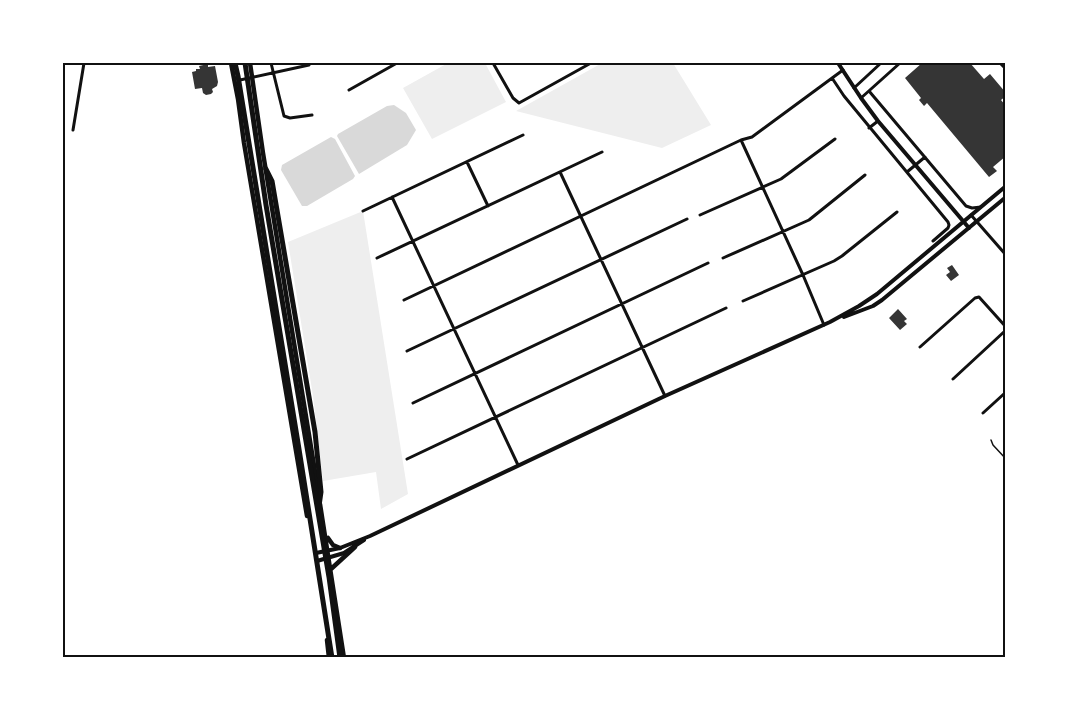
<svg xmlns="http://www.w3.org/2000/svg" width="1069" height="721" viewBox="0 0 1069 721" font-family="Poppins,sans-serif">
  <style>
    .green { fill: #eee }
    .water { fill: #d9d9d9 }
    .building { fill: #353535 }
    .lines { fill: none; stroke-linecap: round; stroke-linejoin: round }
    .service { stroke: #111; stroke-width: 1.5 }
    .minor { stroke: #111; stroke-width: 3 }
    .tertiary { stroke: #111; stroke-width: 4 }
    .secondary { stroke: #111; stroke-width: 4 }
    .primary { stroke: #111; stroke-width: 4.5 }
    .motorway { stroke: #111; stroke-width: 5 }
    .neatline { fill: none; stroke: #111; stroke-width: 2 }
  </style>
  <rect width="100%" height="100%" fill="#fff"/>
  <!-- green -->
  <path class="green" d="M448,63H485L506,102L432,139L403,88Z
    M602,63H673L711,125L662,148L516,111Z
    M363,211L408,494L381,509L376,472L323,481L313,396L288,242Z"/>
  <!-- water -->
  <path class="water" d="M394,105L406,113L416,130L407,145L359,174L337,136L338,134L387,106Z
    M331,137L335,139L355,176L353,179L307,206H302L281,170L282,165Z"/>
  <!-- building -->
  <path class="building" d="M922,63H970L984,79L990,74L1006,93V96L1001,100L1006,106V156L993,167L997,171L989,177L927,103L924,106L919,100L921,98L905,78Z
    M208,64V67L215,66L218,82L217,86L212,89L213,92L211,94L206,95L203,93L202,88L195,89L192,72L196,71V69H200L199,66Z
    M952,265L959,275L951,281L946,275L950,272L947,268Z
    M898,309L907,319L904,321L907,324L900,330L889,318Z"/>
  <g class="lines">
    <!-- service -->
    <path class="service" d="M991,440L993,445L1006,459"/>
    <!-- minor -->
    <path class="minor" d="M271,63L284,116L290,118L312,115
      M493,63L513,98L519,103L591,63
      M1000,63L1006,69
      M832,78L844,96L948,222L949,225L948,228L933,241
      M240,80L309,65
      M854,88L881,63
      M349,90L397,63
      M869,91L966,206L972,208L981,207
      M861,98L900,63
      M869,128L878,121
      M73,130L84,63
      M741,140L803,275L824,325
      M467,162L488,206
      M560,172L665,396
      M907,172L925,157
      M392,197L518,465
      M363,211L523,135
      M700,215L781,179L835,139
      M971,215L1006,255
      M377,258L602,152
      M723,258L809,220L865,175
      M404,300L741,140L752,137L843,70
      M743,301L834,261L842,256L897,212
      M920,347L975,298L979,297L1006,327
      M407,351L687,219
      M953,379L1006,330
      M413,403L708,263
      M983,413L1006,392
      M407,459L726,308"/>
    <!-- tertiary -->
    <path class="tertiary" d="M838,63L861,98L878,121L969,228"/>
    <!-- secondary -->
    <path class="secondary" d="M844,317L873,306L882,300L1006,197
      M316,553L340,548L370,536L665,396L830,322L859,306L877,294L1006,186
      M317,561L344,553L364,540"/>
    <!-- primary -->
    <path class="primary" d="M231,63L238,99L244,143L307,516
      M250,63L263,153L319,496
      M320,504L344,658
      M328,538L333,545L340,548
      M331,569L355,547
      M327,640L329,658"/>
    <!-- motorway -->
    <path class="motorway" d="M235,63L238,76L298,443L332,658
      M245,63L266,205L329,577L340,658
      M266,169L272,181L315,432L321,492L319,506"/>
  </g>
  <!-- border -->
  <rect width="1069" height="721" fill="none" stroke="#ffffff" stroke-width="129"/>
  <rect x="64" y="64" width="940" height="592" class="neatline"/>
</svg>
